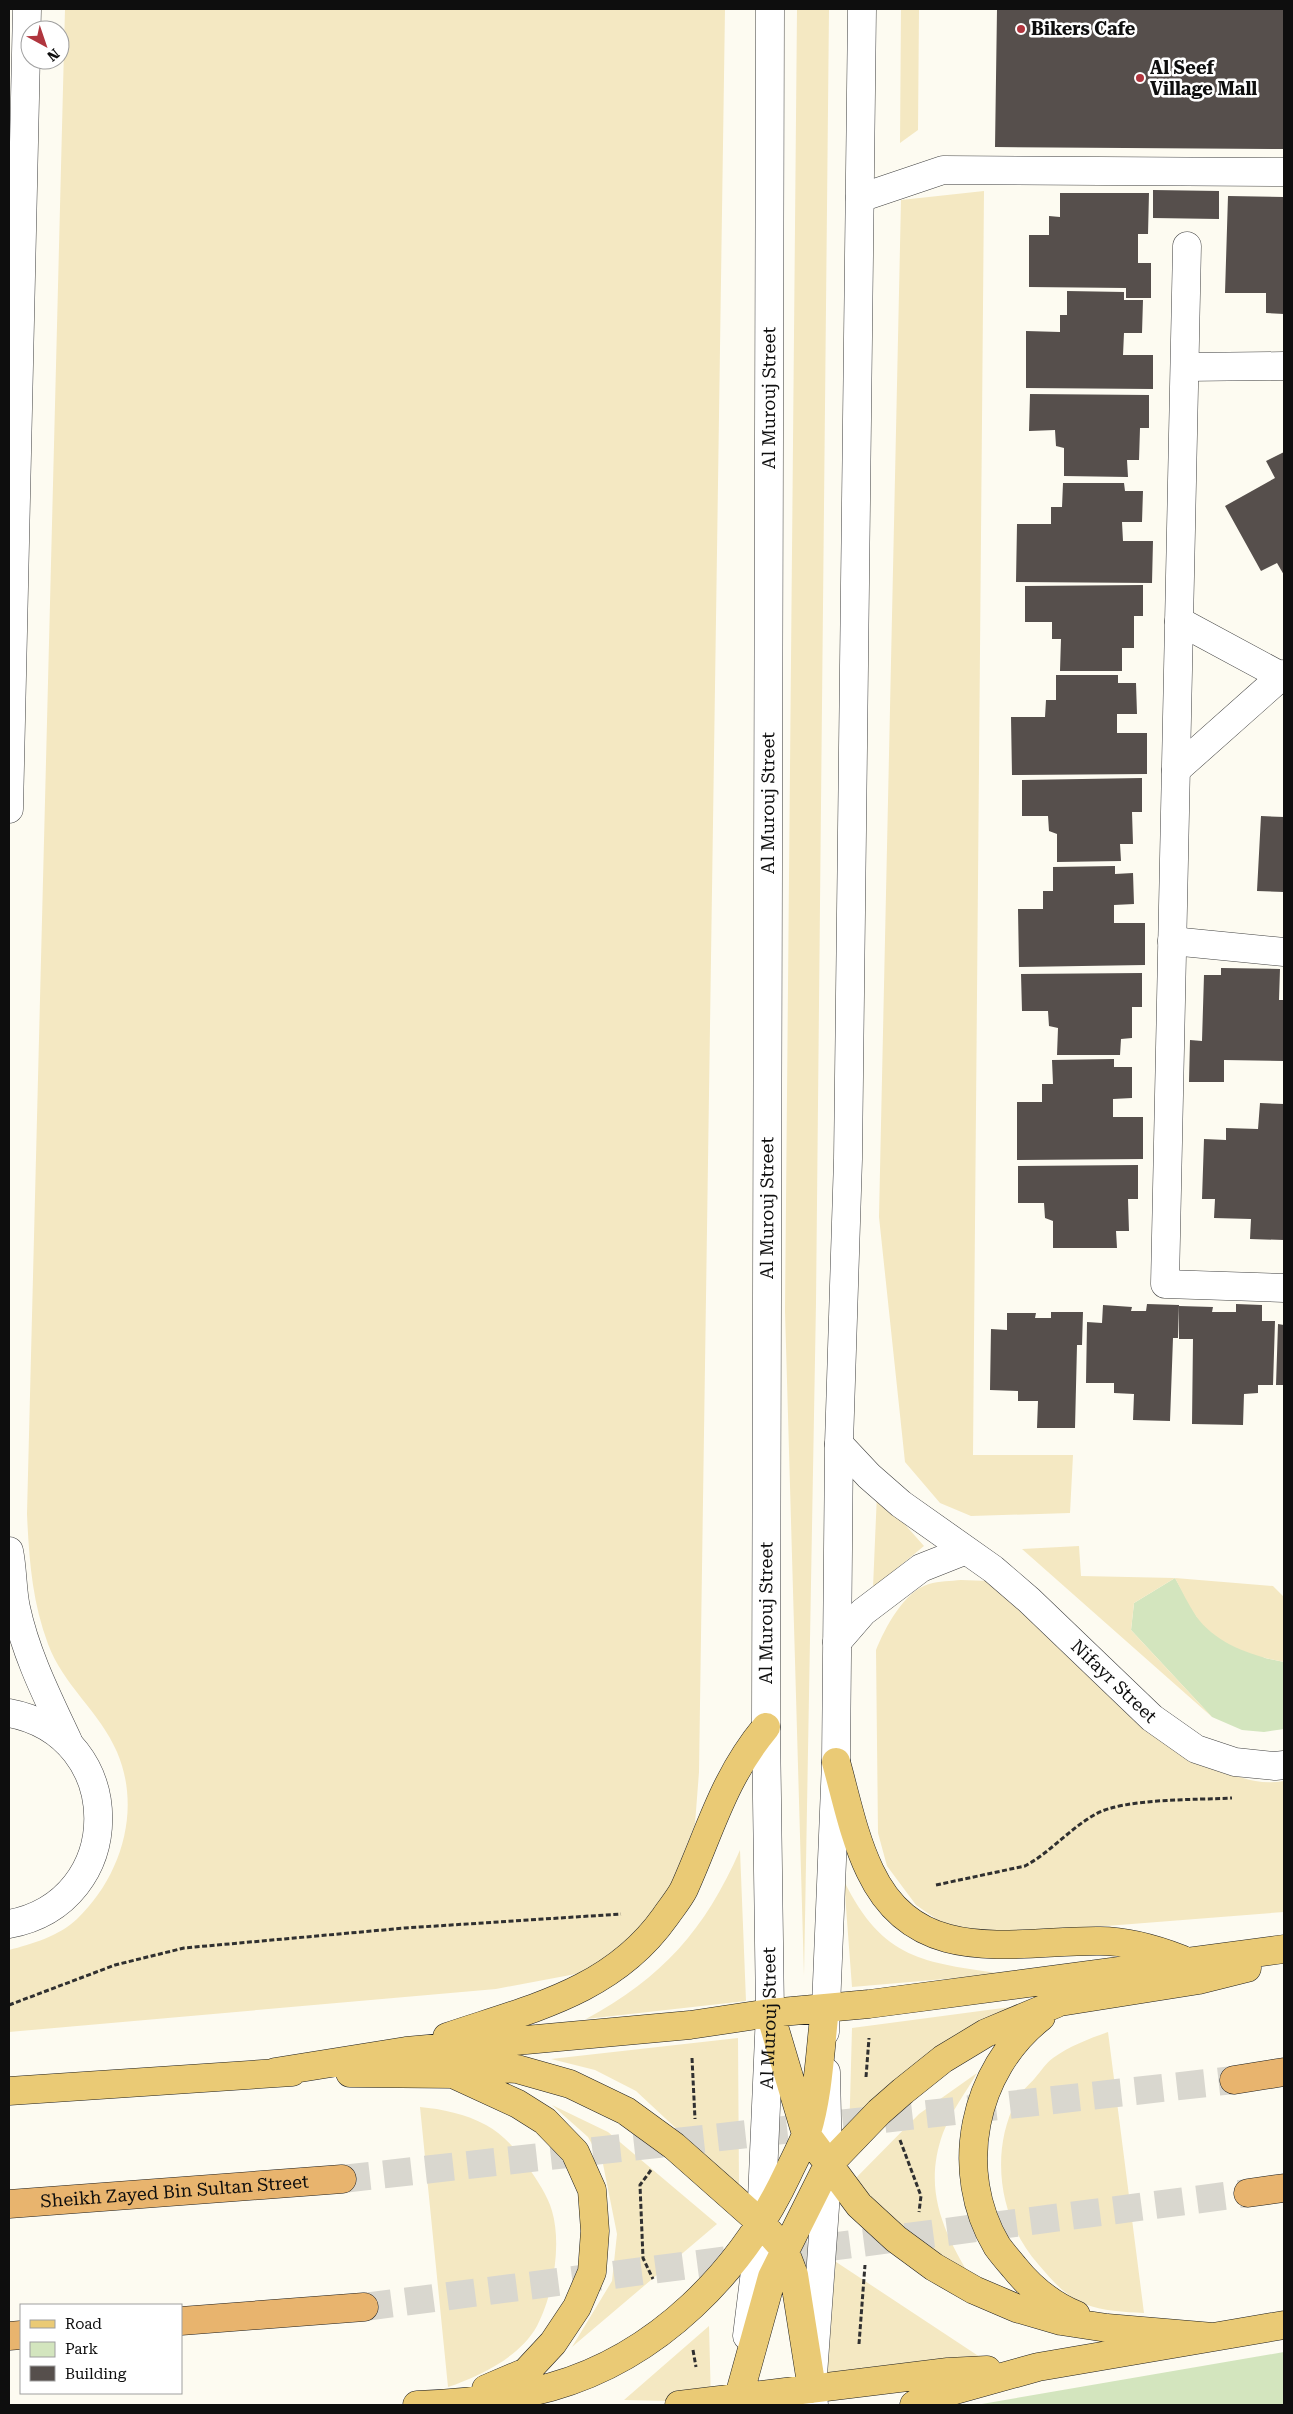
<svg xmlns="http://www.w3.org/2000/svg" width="1293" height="2414" viewBox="0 0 1293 2414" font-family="'Roboto Serif',serif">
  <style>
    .green { fill: #d3e5be }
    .sand { fill: #f4e8c2 }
    .building { fill: #564f4c }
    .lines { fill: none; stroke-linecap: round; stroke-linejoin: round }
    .trunk-tunnel { stroke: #d9d7cf; stroke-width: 28; stroke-dasharray: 28 14; stroke-linecap: butt }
    .minor-casing { stroke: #414141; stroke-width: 29 }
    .tertiary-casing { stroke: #414141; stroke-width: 29 }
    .primary-casing { stroke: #1f1f1f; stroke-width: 29 }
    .trunk-casing { stroke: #1f1f1f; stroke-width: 29 }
    .path { stroke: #303030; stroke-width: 3; stroke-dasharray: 5 2.5; stroke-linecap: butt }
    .minor { stroke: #fff; stroke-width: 28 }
    .tertiary { stroke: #fff; stroke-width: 28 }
    .primary { stroke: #eaca75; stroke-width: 28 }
    .trunk { stroke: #e8b46e; stroke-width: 28 }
    .poi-dot { fill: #b0353e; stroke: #fff; stroke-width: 2 }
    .labels { text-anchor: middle; stroke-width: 5; stroke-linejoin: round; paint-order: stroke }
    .poi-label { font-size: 18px; font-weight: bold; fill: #0e0e0e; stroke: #fff; text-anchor: start }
    .street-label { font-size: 18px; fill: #0e0e0e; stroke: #fff }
  </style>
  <rect width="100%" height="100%" fill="#fdfbf1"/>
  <!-- green -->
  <path class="green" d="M1175,1578L1197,1617L1265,1658L1284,1662V1729L1264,1732L1242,1730L1212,1717L1131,1630L1134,1603Z
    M1284,2352V2405H976Z"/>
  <!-- sand -->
  <path class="sand" d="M65,9H725L699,1772L695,1824L671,1885L648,1924L612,1958L581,1973L496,1989L9,2032V1950C32,1944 59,1936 77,1919C121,1877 142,1810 117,1752C100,1712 63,1685 48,1644C32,1601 29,1559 27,1514Z
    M797,9H829L816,1303L804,1976L785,1311Z
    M901,9H919L918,130L900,143Z
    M984,191L973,1455H1073L1070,1513L971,1516L940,1503L905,1462L879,1217L901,200Z
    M877,1493L924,1546L873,1588Z
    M1079,1546L1081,1576L1175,1578L1273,1586L1284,1597V1662C1252,1656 1216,1644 1196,1616C1188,1604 1182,1591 1175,1578L1134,1603L1131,1630L1212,1717L1022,1549Z
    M961,1580L989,1581L1206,1762C1233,1775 1253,1786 1284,1781V1912L1017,1933H978L945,1925L916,1905L887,1866L878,1833L876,1650C885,1628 904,1591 929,1584C939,1581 951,1581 961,1580Z
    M740,1850L746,2001L586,2019C662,1978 705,1930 740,1850Z
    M844,1881C883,1960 923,1962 1003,1974L852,1987Z
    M1025,2005L849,2139L852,2028Z
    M1108,2032L1144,2313C1124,2312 1103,2311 1084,2304C1065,2296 1051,2279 1038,2264C1000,2221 989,2154 1016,2101C1020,2092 1029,2085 1035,2078C1041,2071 1046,2063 1053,2058C1070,2046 1088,2039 1108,2032Z
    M738,2038L739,2187L636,2091L595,2070L551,2059Z
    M977,2073C966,2092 951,2112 943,2133C919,2199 952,2246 985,2301L846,2188L919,2114Z
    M552,2105L608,2132L717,2224L572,2347L612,2281L617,2234L603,2164L588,2137Z
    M420,2107C442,2109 466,2114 486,2125C504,2135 517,2150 528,2167C537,2180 548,2196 552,2211C562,2245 553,2295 537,2326C520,2357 480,2376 448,2387Z
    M821,2252L983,2359L821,2380Z
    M709,2326L711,2402L624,2400Z"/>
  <!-- building -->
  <path class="building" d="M997,9H1284V149L995,147Z
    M1153,190L1219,191V219L1153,218Z
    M1060,193H1149L1148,234H1138V263H1151V298H1126V288L1029,287V235H1049V216L1060,217Z
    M1228,196L1284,197V314L1266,313V293H1225Z
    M1067,291L1124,292V300H1143L1142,333H1124L1123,355H1153V389L1026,388V331L1060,332V315H1067Z
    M1030,394L1149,395V428H1140L1139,460H1127L1128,477L1064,476V448L1056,446L1055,430L1029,431Z
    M1284,452V575L1277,563L1261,571L1225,506L1275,478L1266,461Z
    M1063,483H1124L1125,491H1143L1142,522H1122L1123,541H1153L1152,583L1016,582L1017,524H1051V507H1062Z
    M1143,585V616H1134V648H1122V671H1060L1061,639H1052V622H1025V586Z
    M1056,675H1118V683H1136L1137,714H1117V733H1147V774L1012,775L1011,717H1045L1046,700H1056Z
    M1142,778V812H1132L1133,844H1120L1121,861L1057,862V834L1049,831L1048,816H1022V780Z
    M1261,816L1284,817V892L1257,891Z
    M1115,866V874L1133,873L1134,904L1114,905V923H1145V965L1019,967L1018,909H1043V891H1053V867Z
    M1221,968L1280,969L1279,1000H1284V1061L1224,1060V1082H1189L1190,1040L1202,1041L1204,975H1221Z
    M1142,973V1007H1132V1038L1121,1039L1120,1055H1057L1058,1028L1049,1026L1048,1011H1022L1021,974Z
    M1114,1059V1067H1132V1098L1113,1099V1117H1143V1159L1017,1160V1102H1042V1084H1053L1052,1060Z
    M1260,1103L1284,1104V1240L1250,1239L1251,1219L1214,1218L1215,1199H1202L1204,1139L1226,1140V1128L1258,1129Z
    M1138,1165V1199H1128L1129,1231H1116L1117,1248H1053V1221L1045,1218L1044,1203H1018V1166Z
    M1147,1304L1179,1305L1178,1338H1173L1170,1421L1133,1420L1134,1394L1114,1393V1383H1086L1087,1322L1102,1323L1103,1305L1132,1307L1131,1311H1146Z
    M1236,1304L1262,1305V1321H1275L1273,1385H1258V1393L1244,1394L1243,1425L1192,1424L1193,1339H1179V1306L1213,1307L1212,1312H1236Z
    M1051,1312H1083L1082,1345H1077L1075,1428H1037L1038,1401H1018V1391L990,1390L991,1329L1007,1330V1313H1036L1035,1318H1051Z
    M1278,1324L1284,1325V1385H1276Z"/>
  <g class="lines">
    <!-- trunk-tunnel -->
    <path class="trunk-tunnel" d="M342,2179L1234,2080
      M364,2307L1248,2193"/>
    <!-- minor casing -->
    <g class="minor-casing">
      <g id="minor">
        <path d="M860,198L943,170L1284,172"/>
        <path d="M1187,246L1165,1284L1284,1288"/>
        <path d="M1185,367L1284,366"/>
        <path d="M1179,621L1281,676"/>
        <path d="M1176,770L1284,674"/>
        <path d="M9,809L27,9"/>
        <path d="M1172,941L1284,952"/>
        <path id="s1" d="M839,1444L869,1476L901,1504L993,1569L1029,1600L1152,1718L1196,1749L1235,1762L1275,1766L1284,1765"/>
        <path d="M9,1551C13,1570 12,1590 16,1608C26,1655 48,1698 68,1741"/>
        <path d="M837,1642L863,1612L921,1568L964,1551"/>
        <path d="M9,1713C128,1735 128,1902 9,1924"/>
      </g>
    </g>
    <!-- tertiary casing -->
    <g class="tertiary-casing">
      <g id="tertiary">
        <path d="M825,2032L836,1762L839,1444L848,1159L862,9"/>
        <path id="s2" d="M747,2336L761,2223L770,2013L766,1727L770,9"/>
        <path d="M814,2405L812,2389L828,2165L826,2072"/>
      </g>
    </g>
    <!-- primary casing -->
    <g class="primary-casing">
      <path id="primary" d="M836,1762C846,1798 854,1838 870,1871C917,1970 1014,1940 1100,1941C1127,1941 1155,1949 1181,1959
        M770,2013L806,2134L859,2205L896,2239L934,2267L974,2290L1016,2308L1061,2321L1107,2328L1213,2337
        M1041,2017C973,2070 952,2171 997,2246C1002,2253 1008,2260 1014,2267C1030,2287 1052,2305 1076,2315
        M447,2037C529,2009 612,1992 665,1917C671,1908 679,1899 684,1889C711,1829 723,1779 766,1727
        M275,2072L406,2051L690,2025L770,2013L869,2004L1284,1949
        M350,2073L453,2074L499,2068L517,2069L570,2084L626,2111L674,2146L761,2223L784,2249L794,2275L812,2389
        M453,2074L518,2104L545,2121L575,2152L592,2190L595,2231L592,2272L577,2307L553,2343L526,2372L486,2389
        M9,2091L292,2072
        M739,2396L772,2277L828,2165L879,2112L903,2091L943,2059L986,2033L1060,2002L1199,1980L1247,1968
        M417,2405C462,2403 507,2399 551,2387C658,2357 742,2271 788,2173C794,2160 802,2146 807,2132C819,2093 820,2049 825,2009
        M679,2405L948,2372L987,2370
        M914,2405L923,2399L1038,2367L1284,2325"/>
    </g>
    <!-- trunk casing -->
    <g class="trunk-casing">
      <g id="trunk">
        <path d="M1234,2080L1284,2072"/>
        <path d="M1248,2193L1284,2188"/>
        <path id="s3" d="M9,2204L342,2179"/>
        <path d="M181,2321L364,2307"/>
        <path d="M9,2336L21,2335"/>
      </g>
    </g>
    <!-- path -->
    <path class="path" d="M936,1885L1025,1866C1051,1852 1070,1828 1096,1814C1124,1798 1198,1800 1232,1798
      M9,2005L115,1965L184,1948L405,1928L621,1914
      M692,2058L695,2119
      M866,2077L869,2038
      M900,2140L921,2196L919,2212
      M651,2170L640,2185L643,2258L653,2279
      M859,2344L865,2265
      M693,2350L696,2367"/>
    <!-- minor -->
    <use href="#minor" class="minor"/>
    <!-- tertiary -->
    <use href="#tertiary" class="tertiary"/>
    <!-- primary -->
    <use href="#primary" class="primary"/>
    <!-- trunk -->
    <use href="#trunk" class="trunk"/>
  </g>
  <!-- markers -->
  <g class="poi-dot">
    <circle cx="1021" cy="29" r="5"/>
    <circle cx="1140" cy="78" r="5"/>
  </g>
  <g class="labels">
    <!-- poi labels -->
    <g class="poi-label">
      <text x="1031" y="35">Bikers Cafe</text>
      <text x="1150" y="74">Al Seef<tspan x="1150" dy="21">Village Mall</tspan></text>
    </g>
    <!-- street labels -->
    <g class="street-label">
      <text dy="6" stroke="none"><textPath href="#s2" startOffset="1939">Al Murouj Street</textPath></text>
      <text dy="6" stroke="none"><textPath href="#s2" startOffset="1534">Al Murouj Street</textPath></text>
      <text dy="6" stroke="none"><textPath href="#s2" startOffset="1129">Al Murouj Street</textPath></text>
      <text dy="6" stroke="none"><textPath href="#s2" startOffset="724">Al Murouj Street</textPath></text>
      <text dy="6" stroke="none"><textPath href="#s1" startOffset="364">Nifayr Street</textPath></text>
      <text dy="6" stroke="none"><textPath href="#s2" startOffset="319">Al Murouj Street</textPath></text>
      <text dy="6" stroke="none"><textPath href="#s3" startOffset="166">Sheikh Zayed Bin Sultan Street</textPath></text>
    </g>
  </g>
  <!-- border -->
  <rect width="1293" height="2414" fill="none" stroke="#0e0e0e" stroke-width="20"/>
  <!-- legend -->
  <rect x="20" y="2304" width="162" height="90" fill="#ffffff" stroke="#9f9f9f"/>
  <rect x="30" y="2320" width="25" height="8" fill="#eaca75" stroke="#9f9f9f"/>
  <text x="65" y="2329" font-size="15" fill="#0e0e0e">Road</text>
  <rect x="30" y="2342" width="25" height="15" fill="#d3e5be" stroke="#9f9f9f"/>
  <text x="65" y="2354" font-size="15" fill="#0e0e0e">Park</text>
  <rect x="30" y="2366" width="25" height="15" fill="#564f4c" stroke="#9f9f9f"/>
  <text x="65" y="2379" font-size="15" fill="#0e0e0e">Building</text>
  <!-- north arrow -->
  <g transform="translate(45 45) rotate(140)"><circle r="24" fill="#ffffff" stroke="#9f9f9f"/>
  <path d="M0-4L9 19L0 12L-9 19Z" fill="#b0353e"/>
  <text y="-8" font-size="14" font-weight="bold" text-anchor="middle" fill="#0e0e0e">N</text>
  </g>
</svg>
